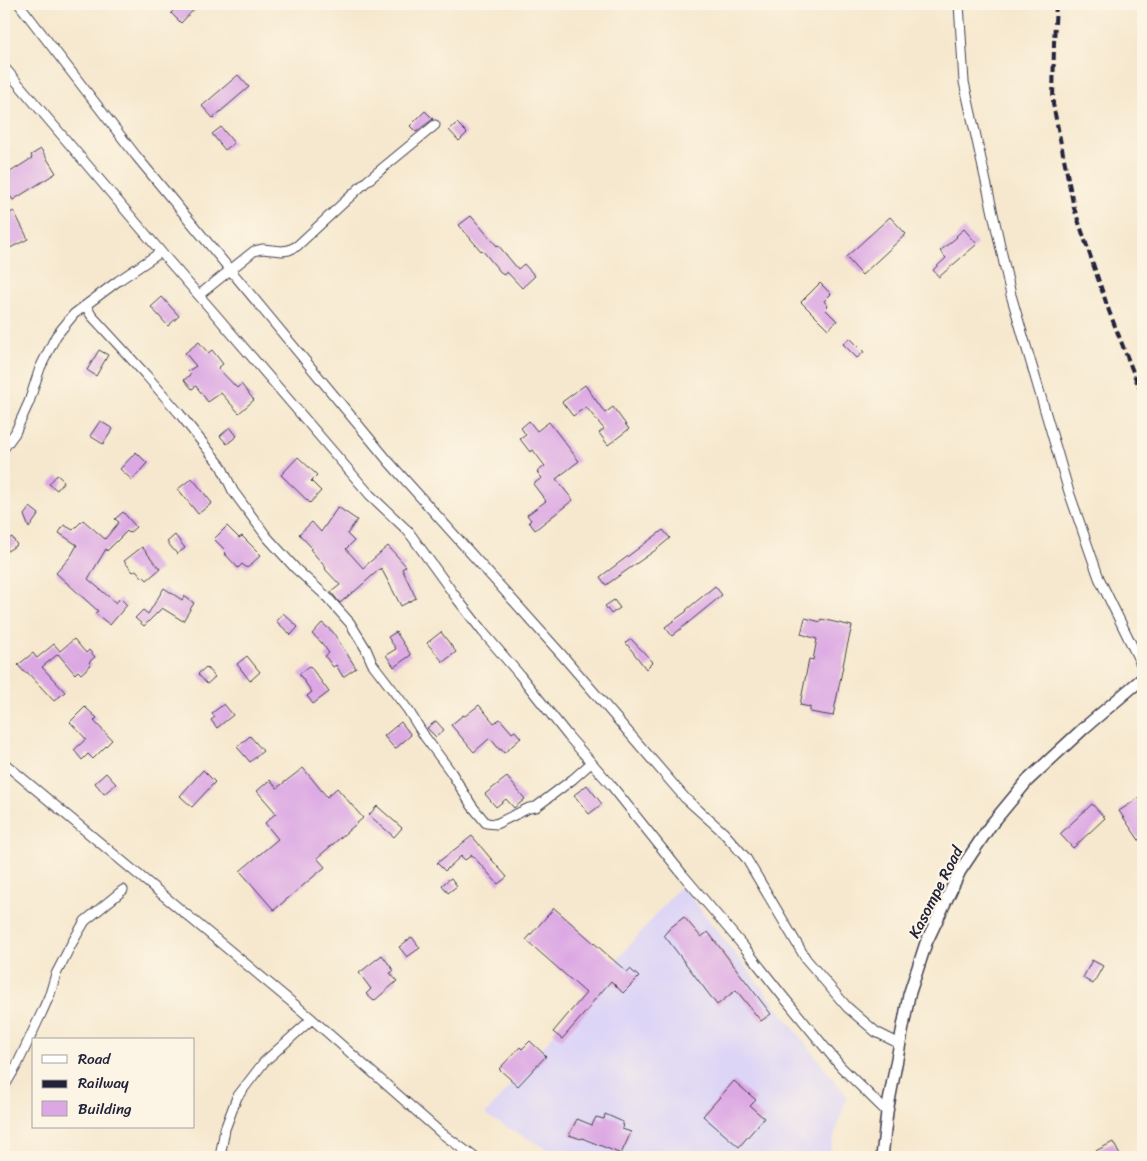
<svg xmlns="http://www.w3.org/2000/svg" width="1147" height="1161" viewBox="0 0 1147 1161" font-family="Sriracha,sans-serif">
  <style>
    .built { fill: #ddd5f6 }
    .building { fill: #dca8e4 }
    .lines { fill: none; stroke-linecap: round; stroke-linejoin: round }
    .minor-casing { stroke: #424051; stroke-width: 11 }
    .tertiary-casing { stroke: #424051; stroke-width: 14 }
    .minor { stroke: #fff; stroke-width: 9 }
    .tertiary { stroke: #fff; stroke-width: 11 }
    .rail { stroke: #22223b; stroke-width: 4; stroke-dasharray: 8 4; stroke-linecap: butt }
    .labels { text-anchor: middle; stroke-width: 4.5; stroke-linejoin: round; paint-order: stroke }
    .street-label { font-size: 16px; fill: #22223b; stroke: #fcf5e5 }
  </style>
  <rect width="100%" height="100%" fill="#fcf5e5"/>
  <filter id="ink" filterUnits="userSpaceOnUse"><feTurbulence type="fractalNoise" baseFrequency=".02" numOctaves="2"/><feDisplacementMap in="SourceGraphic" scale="10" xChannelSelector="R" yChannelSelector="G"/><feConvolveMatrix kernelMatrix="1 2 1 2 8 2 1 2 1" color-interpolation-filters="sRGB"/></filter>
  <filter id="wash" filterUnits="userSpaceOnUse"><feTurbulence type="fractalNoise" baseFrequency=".0096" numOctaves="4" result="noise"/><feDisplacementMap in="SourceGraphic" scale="20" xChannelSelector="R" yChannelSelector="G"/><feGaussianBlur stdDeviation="1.12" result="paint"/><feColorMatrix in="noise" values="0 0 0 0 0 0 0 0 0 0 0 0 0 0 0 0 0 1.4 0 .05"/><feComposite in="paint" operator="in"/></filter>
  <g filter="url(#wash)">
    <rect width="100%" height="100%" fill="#f6e8ce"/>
    <!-- built -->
    <path class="built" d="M681,885L847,1096L828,1157H561L485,1115Z"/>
    <g id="blocks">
      <!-- building -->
      <path class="building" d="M180,4H199L181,23L171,13Z
        M238,75L249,87L213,118L202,106Z
        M425,111L433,119L416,132L410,126Z
        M457,123L467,133L459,141L449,130Z
        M221,127L234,143L225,150L212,134Z
        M41,149L56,173L13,200L4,188V176L32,158L31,155Z
        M14,211L28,239L4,251V216Z
        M471,216L497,246L498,245L518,269L524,264L535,276L522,288L507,272L503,275L482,250L481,251L459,225Z
        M890,217L906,234L862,275L846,257Z
        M964,229L977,244L939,277L933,270L946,258L940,251L957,237L956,236Z
        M820,283L831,294L824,301L828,306L825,309L837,321L828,329L801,302Z
        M162,297L179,316L168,326L151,307Z
        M850,338L864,352L857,358L843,344Z
        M199,342L208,353L212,350L223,364L218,368L237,388L241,384L254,400L239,413L221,393L208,402L196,386L192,389L184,380L191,374L188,371L196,366L185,353Z
        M99,350L108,355L96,376L87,370Z
        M585,385L605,413L613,407L629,429L608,445L599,433L604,429L586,407L573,416L562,402Z
        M100,421L113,429L103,444L90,436Z
        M529,421L537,431L549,422L579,461L556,479L573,500L535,530L529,522L531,520L527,515L546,501L533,484L542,478L537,472L545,466L533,450L530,452L520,439L526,435L521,428Z
        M230,427L237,436L227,444L220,436Z
        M136,452L147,463L132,480L120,469Z
        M298,457L317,475L311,481L321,491L310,503L281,475Z
        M57,475L64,481L57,490L49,484Z
        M192,478L212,503L198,514L178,489Z
        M30,507L39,514L29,528L24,515Z
        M338,507L357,520L347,534L354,541L346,549L363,568L388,546L406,566L402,569L416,598L401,606L381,568L354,592H353L340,603L331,592L340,585L325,569L326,568L310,549L312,548L299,534L312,522L321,532Z
        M123,512L136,527L129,533L127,531L107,551L106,549L88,579L116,603L120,598L127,605L110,625L95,613L98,611L56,573L71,556L77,545L59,533L64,525L73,530L83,520L105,539L119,522L115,519Z
        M227,526L239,538L242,536L261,555L247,568L242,564L238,568L224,553L226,551L214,539Z
        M663,530L670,538L657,549L606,585L600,577Z
        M175,535L185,548L177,554L167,542Z
        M12,537L17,545L4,553V542Z
        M142,547L160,569L147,580L144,577L143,578L136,570L133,572L124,561Z
        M715,586L722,595L672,636L665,627L687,611L686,610Z
        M164,588L182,600L184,596L194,603L183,621L162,608L144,626L135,618L143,610L148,614Z
        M614,600L620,608L611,614L605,606Z
        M283,613L298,627L291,635L276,621Z
        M805,618L821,622V619L852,626L846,651L833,716L810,712V707L800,705L809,659L813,660L817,639L801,634Z
        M322,623L333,632L356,668L343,677L336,665L333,667L325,656L329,653L321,642L312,634Z
        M396,632L411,655L394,667L386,655L396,649L388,637Z
        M441,632L456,652L443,662L427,643Z
        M74,639L86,653L89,650L95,657L89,662L91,665L81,674L78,671L75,674L58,654L42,667L65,692L54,701L27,672L25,673L18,665L33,653L37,658L54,644L60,651Z
        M631,639L653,662L646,669L626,643Z
        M247,656L260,672L250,681L237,664Z
        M310,666L329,692L313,704L307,696L312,692L299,674Z
        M206,667L215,677L207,684L198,674Z
        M224,704L233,715L217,728L211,720L215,717L212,713Z
        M479,705L494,723L500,719L512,733L515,731L521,738L504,753L501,749L500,750L490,738L474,752L451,725L463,715L465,716Z
        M85,707L97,718L94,721L112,740L93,759L88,754L82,760L74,750L86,739L70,722Z
        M436,721L444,730L436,737L427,728Z
        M401,722L411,735L395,749L384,736Z
        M250,736L263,751L250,762L237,747Z
        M303,768L327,797L337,788L363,818L317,858L325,867L274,910L240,871L278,839L265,823L276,813L257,791L270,780L277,788Z
        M203,770L215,782L192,807L180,796Z
        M106,773L116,784L104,794L95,783Z
        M507,777L525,799L514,808L506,799L496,807L485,794Z
        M587,785L602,804L589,814L574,795Z
        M1143,795V846L1119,811Z
        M1092,804L1105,818L1073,848L1060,834Z
        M377,806L402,828L394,837L369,815Z
        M472,836L492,860L507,877L498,884L472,855L465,860L461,856L445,871L437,863Z
        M451,878L457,886L448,893L442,885Z
        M554,908L627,972L630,969L639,977L623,993L611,981L590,1005L591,1006L562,1039L553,1032L586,993L526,940Z
        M684,917L701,937L708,932L771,1014L761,1021L736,990L717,1005L664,935L670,928Z
        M412,937L420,948L407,957L399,947Z
        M382,955L394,971L390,973L397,981L374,1001L366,994L371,989L359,973Z
        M1092,960L1103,966L1093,984L1083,978Z
        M530,1041L546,1056L518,1086L499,1069L520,1047L522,1049Z
        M734,1081L756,1100L750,1106L764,1118L739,1147L703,1116Z
        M605,1114L623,1122L622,1129L631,1132L621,1154L582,1138L581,1139L569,1135L577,1119L592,1125L596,1117L604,1119Z
        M1113,1142L1121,1157H1084Z"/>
    </g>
  </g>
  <g filter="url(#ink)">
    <use href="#blocks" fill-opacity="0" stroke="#424051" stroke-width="1"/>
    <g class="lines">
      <!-- minor casing -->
      <g class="minor-casing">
        <path id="minor" d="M19,4L137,157L389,462L562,655L685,798L723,832L746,858L806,959L847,1007L876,1032L900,1044
          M959,4L964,82L1011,295L1069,492L1099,578L1143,668
          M4,67L161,252L215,314L370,495L408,531L458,600L483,632L519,674L569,737L611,785L683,875L744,947L781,994L841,1067L887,1112
          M199,295L254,251L262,249L282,251L289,250L297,246L367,181L435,125
          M86,305L91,315L146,375L179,413L221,466L233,491L267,537L296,569L326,596L350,623L366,649L372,663L408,710L425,737L451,772L472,806L486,823L496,824L529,808L536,807L573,779L591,763
          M4,448L15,433L29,402L40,368L56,336L74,314L118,281L161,252
          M4,763L312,1019L440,1132L474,1157
          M4,1087L17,1065L42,1012L50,994L56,974L72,943L85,921L123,890
          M220,1157L225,1129L237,1097L264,1062L312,1019"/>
      </g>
      <!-- tertiary casing -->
      <g class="tertiary-casing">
        <path id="tertiary" d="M882,1157L887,1112L909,995L926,943L960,871L990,826L1028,780L1084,728L1143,678"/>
      </g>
      <!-- minor -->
      <use href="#minor" class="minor"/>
      <!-- tertiary -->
      <use href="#tertiary" class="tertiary"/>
      <!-- rail -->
      <path class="rail" d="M1056,4L1054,43L1053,104L1074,208L1109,311L1143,397"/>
    </g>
  </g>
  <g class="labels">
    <!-- street labels -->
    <g class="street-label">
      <text transform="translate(935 892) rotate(-63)" y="6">Kasompe Road</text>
    </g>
  </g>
  <!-- margin -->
  <rect width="1147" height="1161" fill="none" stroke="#fcf5e5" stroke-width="20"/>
  <!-- legend -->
  <rect x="32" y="1038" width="162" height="90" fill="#fcf5e5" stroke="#a5a1a1"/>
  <rect x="42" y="1055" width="25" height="8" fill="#ffffff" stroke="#a5a1a1"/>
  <text x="78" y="1064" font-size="15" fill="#22223b">Road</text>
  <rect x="42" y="1080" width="25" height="8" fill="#22223b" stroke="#a5a1a1"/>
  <text x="78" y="1088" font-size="15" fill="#22223b">Railway</text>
  <rect x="42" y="1101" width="25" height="15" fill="#dca8e4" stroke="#a5a1a1"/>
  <text x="78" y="1114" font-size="15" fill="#22223b">Building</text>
</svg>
